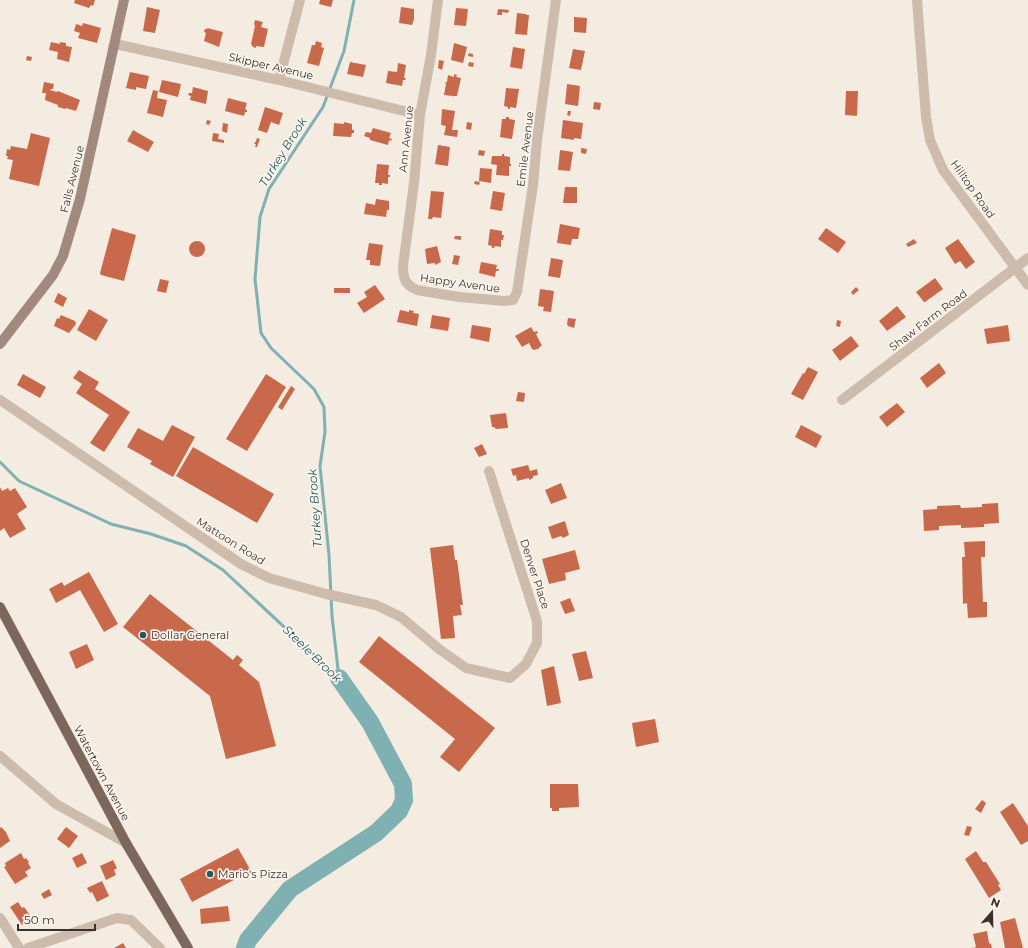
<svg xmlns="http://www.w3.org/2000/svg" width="1028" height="948" viewBox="0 0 1028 948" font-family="Montserrat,sans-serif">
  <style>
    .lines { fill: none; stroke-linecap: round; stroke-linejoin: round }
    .stream { stroke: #7fb0b2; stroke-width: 3 }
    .river { stroke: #7fb0b2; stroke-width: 18 }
    .building { fill: #c8694b }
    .street { stroke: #cdbbac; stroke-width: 10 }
    .secondary { stroke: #a18a7d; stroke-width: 10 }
    .primary { stroke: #7d675c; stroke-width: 10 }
    .poi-dot { fill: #1f5a5e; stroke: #fbf5ee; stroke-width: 1.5 }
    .labels { text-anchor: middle; stroke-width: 3.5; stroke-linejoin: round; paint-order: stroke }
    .street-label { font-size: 11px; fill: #3b302b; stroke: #fbf5ee }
    .poi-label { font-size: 11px; fill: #3b302b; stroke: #fbf5ee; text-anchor: start }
    .water-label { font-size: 12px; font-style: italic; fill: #1f5a5e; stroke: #fbf5ee }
  </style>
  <rect width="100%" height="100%" fill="#f4ebe1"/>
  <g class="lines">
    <!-- stream -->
    <path class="stream" d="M0,462L19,481L111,524L151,534L186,546L223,570L339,678
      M339,678L332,616L329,555L320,466L325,432L324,407L314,389L271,348L261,333L255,279L260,217L269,189L323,107L344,51L354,0"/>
    <!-- river -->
    <path class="river" d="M245,948L248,940L290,889L376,833L399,811L404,800L403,784L370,722L339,678"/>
  </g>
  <!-- building -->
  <path class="building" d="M75,0H95L93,6L91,5L89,8L74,3Z
    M320,0H333L331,7L319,4Z
    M147,7L160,10L155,33L143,31Z
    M401,7L414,9V19L412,25L399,23Z
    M456,8L468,9L466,26L454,25Z
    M498,9L509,10L508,13L502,12V15H497Z
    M517,13L526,14V15H529L527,35L515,34Z
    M574,17L587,18L586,33L574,32Z
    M255,20L263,22L261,27L268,29L264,47L256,46V48L253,47L251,44L255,26L254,24Z
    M83,23L101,28L97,43L78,38L80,33L74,31L76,24L82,26Z
    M207,28L223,32L219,47L204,41L206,33L204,32L205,29H207Z
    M316,41L322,43L321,47L324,48L319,66L307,63L312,45H315Z
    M51,42L60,44V42L66,43V46L72,47L69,62L57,59L58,52L49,50Z
    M454,43L467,47L463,63L451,60Z
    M513,47L525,49L522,69L510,67Z
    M573,49L585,51L581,70L569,68Z
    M469,53L473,54V57L468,56Z
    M27,56L32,57L31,61L26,60Z
    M439,60L444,61L442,70L438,68Z
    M350,62L366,65L363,77L347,74Z
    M469,62L474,63L473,67L468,66Z
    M398,63L406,65L404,78H406L405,80H403L402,86L386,83L388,71L397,72Z
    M130,72L149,76L146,89L136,87V90L126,88Z
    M454,74L457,75L456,77L461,78L457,96H454V97L453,96L444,95L446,84L445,82H447L448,75L454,77Z
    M162,80L181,84L178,97L159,92Z
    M44,82L54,84L53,89H51L50,90L57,92L58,91L80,100L76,111L66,108L65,109L58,107V105L45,100L46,93H42Z
    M567,84L580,86L578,106L565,104Z
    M193,87L208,91L206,104L190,100L191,96L188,95L189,93H192Z
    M506,88L519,89L516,108L510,107V109H508V107L504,106Z
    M153,90L158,91L157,98L167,100L163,117L147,113Z
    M846,91H858L857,116L845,115Z
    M228,98L247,103L245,109L247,110V112H245L244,116L225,111Z
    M594,102L601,103L600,110L593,109Z
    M265,107L283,113L279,125L271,122L267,133L258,130Z
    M442,109L455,111L452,130H458L457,137L444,135L446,126L441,125Z
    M568,111H571L570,116L567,115Z
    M506,117H509V119L515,120L512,139L500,137L502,119H506Z
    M207,120L211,121L209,125L206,124Z
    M563,120L583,123L581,139L574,138V140L561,138Z
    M344,122L352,124V130H354V133H352L351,137L333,136L334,123L344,124Z
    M467,122L472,123L471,130L466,129Z
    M223,123L228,124L227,133L222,131Z
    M373,128L391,133L389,138L392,139L391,141L389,140L388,145L370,140V138L364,136L366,132L371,133Z
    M133,130L154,142L148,152L127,141Z
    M31,133L50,138L39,186L9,179L13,160L7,159L8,156H6L7,149L10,150L11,146L27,149Z
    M213,133L219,134L218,139L224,140V143L212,141Z
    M257,138L260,139L257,147H255L256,144H254L256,141Z
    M438,145L450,147L448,166L435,164Z
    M581,148L587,149L586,154L581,153Z
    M479,150L485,151L484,156L478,155Z
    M560,150L573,152L570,171L558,170Z
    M502,154H504V156L510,157V164H511V166H509V176L496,175L497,165L491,164L492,156H502Z
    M377,164L389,165L388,175H390V177H388V184L382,183V185H379V183H375Z
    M480,168L492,169L491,183L479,181Z
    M475,181L480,182L479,185L474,184Z
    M565,187H577V203H563Z
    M431,191L444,192L441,218L433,217L432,219H428Z
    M493,191L505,193L502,211L490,209Z
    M376,199L389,201V210H387L386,217L364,214L366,203L375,205Z
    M560,224L580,228L578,239H572L571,245L557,243Z
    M112,228L136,235L124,281L101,275L100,273Z
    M826,228L846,242L838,253L818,239Z
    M490,229L502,231V235H504L503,240H501V247L495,246L494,248H492V246L488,245Z
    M455,236H461V240L454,239Z
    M914,239L917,243L908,247L906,244Z
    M958,239L975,262L966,269L960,261L955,264L945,248Z
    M189 249a8 8 0 1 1 16 0a8 8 0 1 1-16 0Z
    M369,243L383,245L380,266L370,265V260H366Z
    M437,246L441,262L435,265V263L427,264L425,249Z
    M454,255L460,256L458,265L452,264Z
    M551,258L563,260L560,278L548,276Z
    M481,262L497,265L496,269H499L498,271H496L495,277L479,273Z
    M935,278L943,289L925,302H924L916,292Z
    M160,279L169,281L166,293L157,291Z
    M375,285L385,299L364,313L357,303L367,297L364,292Z
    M856,287L859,290L853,295L851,292Z
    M334,288H350V293H334Z
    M540,289L554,291L551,312L543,311L544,307L538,306Z
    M58,293L67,298L63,307L54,302Z
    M897,306L906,317L887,331L879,321Z
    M89,309L108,320L96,341L77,330Z
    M400,310L409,312V310L414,311L413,313L419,314L417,326L397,322Z
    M61,315L75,321L76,324L69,333L54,326L57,318L59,319Z
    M432,315L450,318L448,331L430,328Z
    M568,318L576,319L574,328L568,326L567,324Z
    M837,320L841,321L840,327L836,326Z
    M472,325L491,328L489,342L470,338Z
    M1008,325L1010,341L987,344L984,329Z
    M531,327L534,332L537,331L538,333L536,334L542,346L539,347L540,348L534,350L532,349L529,343L522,347L515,336Z
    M851,336L859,346L840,361L832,350Z
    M939,363L946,373L927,388L920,378Z
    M808,367L818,372L803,400L791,394L803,373L804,374Z
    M79,370L99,382L95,389L130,412L104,452L90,443L109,415L76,393L82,384L73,378Z
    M23,374L46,387L40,398L17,385Z
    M266,374L286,387L247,451L226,439Z
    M291,386L295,389L282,410L278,407Z
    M518,392L525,393L524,402L516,401Z
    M897,403L905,412L887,427L879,417Z
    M506,413L508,428L496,429L494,427H492L490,415Z
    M172,425L195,437L173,477L150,464L152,461L127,447L138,428L163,441Z
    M801,425L822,436L816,448L795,437Z
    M482,444L487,454L479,457L474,448Z
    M193,447L274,494L257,523L176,476Z
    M528,465L530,471L537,469L538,475L533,476V478L529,480V478L517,481L516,475L513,476L511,469Z
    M561,483L567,498L551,504L545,490Z
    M0,487L2,491L8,488L10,491L15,488L27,507L17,514L26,529L10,538L4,528L0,531Z
    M998,503L999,523L984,524V527L961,528V525L939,526V530L924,531L923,510L937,509V506L960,505L961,508L982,507V504Z
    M565,521L569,535L563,538L561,536L552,539L548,527Z
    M985,541V557H981L983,602H987V617L968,618L967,603L963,604L962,557H965L964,542Z
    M453,545L455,560H457L463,605H460L462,615L453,616L455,638L441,639L430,548Z
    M575,550L580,569L565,573L566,580L549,584L542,559Z
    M89,572L118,624L104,632L80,590L56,603L49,589L62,582L64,586Z
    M150,594L233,660L237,655L243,660L239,665L259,682L276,746L226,759L210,696L123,627Z
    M570,598L575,611L565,614L560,602Z
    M379,636L495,728L459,772L440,757L455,739L359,662Z
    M87,644L94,660L76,669L69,652Z
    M586,651L593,678L579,681L572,654Z
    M554,666L561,703L547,706L541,670Z
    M655,719L659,742L636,747L632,723Z
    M550,784H578L579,807L559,808V811H552V808H550Z
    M982,800L986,803L981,813L975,809Z
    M1013,803L1028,826V841L1021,845L1000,812Z
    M967,826L972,827L969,836L964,835Z
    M1,827L6,832L10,841L0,848V828Z
    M66,827L78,836L69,848L57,839Z
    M238,848L251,871L192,902L180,879Z
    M976,851L983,862H986L1000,884L998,885L1001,890L989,898L965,859Z
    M21,853L24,859L26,858L29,862L28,863L31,868L25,872L28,876L15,884L4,867L6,866L5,863Z
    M82,853L87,863L77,868L72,858Z
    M113,860L117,868L114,870L116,875L106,880L100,866Z
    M102,881L109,896L97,902L92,892L90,893L87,888Z
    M49,889L52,895L44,899L41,894Z
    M18,902L22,908L24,907L33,919L22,925L10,907Z
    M228,906L230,921L201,924L200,909Z
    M1015,918L1023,948H1005L1000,922Z
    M987,931L989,943L991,944L992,948H973L976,947L973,934Z
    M123,943L126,948H114Z"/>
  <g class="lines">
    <!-- street -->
    <path class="street" d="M438,0L431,55L420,115L414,183L403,266C403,278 405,285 417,290L459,297L505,301L513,300L517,292L533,185L537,140L556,0
      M917,0L926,117L930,140L943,170L1028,285
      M115,44L279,80L420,115
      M279,80L300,0
      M0,400L241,564L269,578L326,594L376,605L401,617L439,649L466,668L510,678L526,664L537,643V621L489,471
      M842,400L1028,258
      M0,756L56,804L126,843
      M0,918L19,948
      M28,948L117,918L131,920L160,948"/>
    <!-- secondary -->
    <path class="secondary" d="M0,344L53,275L63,256L80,199L124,0"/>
    <!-- primary -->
    <path class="primary" d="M0,607L126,843L188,948"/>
  </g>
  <!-- markers -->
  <g class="poi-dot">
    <circle cx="143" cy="635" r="4"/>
    <circle cx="210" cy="874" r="4"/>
  </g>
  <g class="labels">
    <!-- street labels -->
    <g class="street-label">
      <text transform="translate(271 66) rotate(13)" y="4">Skipper Avenue</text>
      <text transform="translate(406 139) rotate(-84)" y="4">Ann Avenue</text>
      <text transform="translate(525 149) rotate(-83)" y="4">Emile Avenue</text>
      <text transform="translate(72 179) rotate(-76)" y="4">Falls Avenue</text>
      <text transform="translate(973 189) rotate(55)" y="4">Hilltop Road</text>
      <text transform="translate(460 283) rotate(8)" y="4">Happy Avenue</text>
      <text transform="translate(928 320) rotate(-37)" y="4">Shaw Farm Road</text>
      <text transform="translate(231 541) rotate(32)" y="4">Mattoon Road</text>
      <text transform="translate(535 574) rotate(72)" y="4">Denver Place</text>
      <text transform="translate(102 773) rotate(62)" y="4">Watertown Avenue</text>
    </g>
    <!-- poi labels -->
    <g class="poi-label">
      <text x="151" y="639">Dollar General</text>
      <text x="218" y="878">Mario's Pizza</text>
    </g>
    <!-- water labels -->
    <g class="water-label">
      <text transform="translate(283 152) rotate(-58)" y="4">Turkey Brook</text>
      <text transform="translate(315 508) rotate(-94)" y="4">Turkey Brook</text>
      <text transform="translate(312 654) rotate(44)" y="4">Steele Brook</text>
    </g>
  </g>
  <!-- north arrow -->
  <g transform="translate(992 912) rotate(20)" stroke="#fbf5ee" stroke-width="3" paint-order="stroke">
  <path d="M0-3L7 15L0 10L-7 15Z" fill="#3b302b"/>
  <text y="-6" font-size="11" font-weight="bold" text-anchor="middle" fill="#3b302b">N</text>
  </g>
  <!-- scale -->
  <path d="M18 924v6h77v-6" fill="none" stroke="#3b302b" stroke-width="2"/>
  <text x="24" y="924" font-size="12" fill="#3b302b" stroke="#fbf5ee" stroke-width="3" paint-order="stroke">50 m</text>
</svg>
